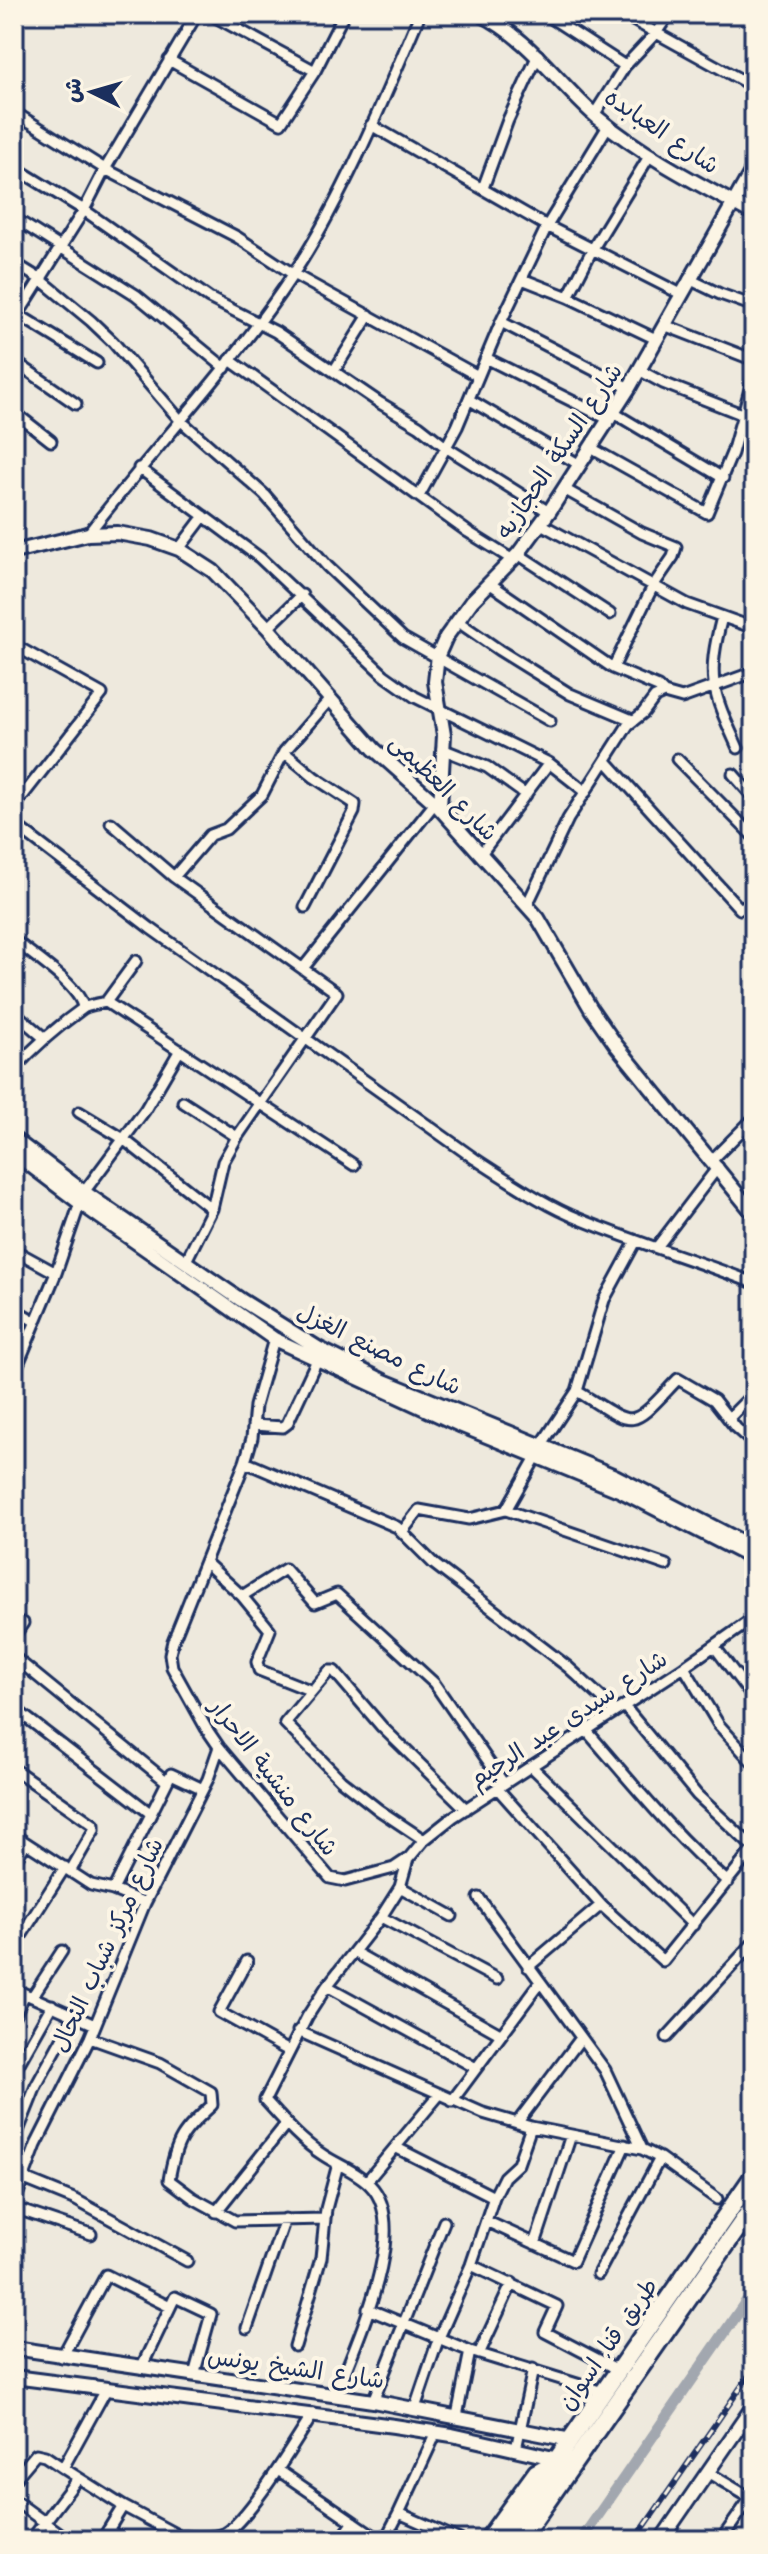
<svg xmlns="http://www.w3.org/2000/svg" width="768" height="2554" viewBox="0 0 768 2554" font-family="'Architects Daughter','Playpen Sans Arabic',sans-serif">
  <style>
    .lines { fill: none; stroke-linecap: round; stroke-linejoin: round }
    .canal { stroke: #a2a7af; stroke-width: 11 }
    .street-casing { stroke: #1b2f5e; stroke-width: 15 }
    .secondary-casing { stroke: #1b2f5e; stroke-width: 18 }
    .highway-casing { stroke: #1b2f5e; stroke-width: 22 }
    .street { stroke: #fcf5e5; stroke-width: 9 }
    .secondary { stroke: #fcf5e5; stroke-width: 12 }
    .highway { stroke: #fcf5e5; stroke-width: 16 }
    .rail-casing { stroke: #1b2f5e; stroke-width: 6 }
    .rail { stroke: #fcf5e5; stroke-width: 3; stroke-dasharray: 9; stroke-linecap: butt }
    .labels { text-anchor: middle; stroke-width: 8; stroke-linejoin: round; paint-order: stroke }
    .street-label { font-size: 24px; fill: #1b2f5e; stroke: #fcf5e5 }
  </style>
  <rect width="100%" height="100%" fill="#eee9dd"/>
  <filter id="ink" filterUnits="userSpaceOnUse"><feTurbulence type="fractalNoise" baseFrequency=".0125" numOctaves="2"/><feDisplacementMap in="SourceGraphic" scale="16" xChannelSelector="R" yChannelSelector="G"/><feConvolveMatrix kernelMatrix="1 2 1 2 8 2 1 2 1" color-interpolation-filters="sRGB"/></filter>
  <g filter="url(#ink)">
    <g class="lines">
      <!-- canal -->
      <path class="canal" d="M581,2540L754,2290"/>
      <!-- street casing -->
      <g class="street-casing">
        <path id="street" d="M210,14L315,71
          M545,14L625,66
          M622,14L754,87
          M503,27L509,14
          M169,60L281,123L315,71L344,14
          M14,112L105,169L237,237L293,274L478,376
          M594,115L625,66L656,33L669,14
          M371,125L547,226L681,294
          M14,167L84,210L209,298L276,332L380,403L419,426L447,448L549,512
          M483,188L508,120L538,55
          M14,218L136,295L225,368
          M14,263L40,279L91,321L113,342L180,420L265,495L327,566L403,638L550,721
          M522,279L568,297L656,339
          M689,279L720,294L754,306
          M568,297L592,250L650,155
          M14,312L97,363
          M14,321L84,210L105,169L197,14
          M501,322L629,388
          M664,325L754,360
          M486,358L610,420
          M230,360L468,532L513,560
          M14,361L76,404
          M639,370L663,383L754,419
          M334,371L369,315
          M470,400L580,465
          M14,412L51,441
          M614,413L723,478
          M591,448L707,513L732,453L754,375
          M139,468L260,558L384,675L415,697L549,763L586,792
          M564,489L642,533L676,547L673,557L653,586L613,668
          M419,496L457,427L501,322L547,226L608,126
          M541,524L687,604L754,628
          M88,534C155,447 231,368 292,276C343,199 384,99 420,14
          M179,549L204,516
          M518,554L610,614
          M489,583L613,668L658,687L664,693
          M722,617C706,679 712,691 738,748
          M457,621L499,650L570,694L632,720
          M268,628L302,595
          M14,645L102,694L14,807
          M442,749L487,767L526,795
          M284,752L314,777L355,804L354,812L305,907
          M677,759L754,837
          M607,762L740,909L754,900
          M733,774L754,798
          M111,823L174,877L337,993L237,1137L223,1162L212,1209L186,1261
          M14,824L150,928L475,1159C506,1179 537,1200 570,1215C630,1241 693,1259 754,1283
          M480,855L549,763
          M174,877L210,835L226,829L262,795L284,752L331,698
          M527,905L568,819L628,725L643,713L655,697L664,693L682,698L754,672
          M14,940C32,955 79,985 83,1007
          M304,967L435,803
          M106,1002L354,1165
          M14,1012L43,1037
          M14,1069C35,1046 57,1027 82,1009C87,1005 99,1004 106,1002L136,961
          M183,1102L237,1137
          M79,1112L122,1138L212,1209
          M712,1160L754,1118
          M84,1192L145,1110L180,1050
          M657,1247L718,1167
          M14,1250L56,1273L80,1203
          M14,1309L36,1322
          M274,1339L255,1406L252,1438L245,1462L173,1641L170,1654L172,1667L206,1728L219,1747L330,1878L345,1881L394,1868L409,1858L424,1840L453,1817L684,1667L754,1618
          M14,1374L56,1273
          M577,1391C638,1429 628,1431 678,1379L714,1400L736,1428L754,1444
          M729,1418L754,1393
          M253,1425L283,1427L287,1424L317,1360
          M540,1447L577,1391L604,1300L636,1241
          M245,1462L397,1527L434,1564L568,1667L616,1711
          M506,1510L536,1457
          M402,1532L419,1510L469,1519L506,1510L666,1565
          M205,1562L242,1596L270,1630L257,1662L259,1670L312,1691
          M242,1596L285,1569L315,1603L337,1594L434,1683L504,1784
          M14,1636L23,1623
          M714,1646L754,1699
          M14,1657L166,1781
          M684,1667L719,1725L754,1764
          M624,1706L697,1795L754,1848
          M14,1708L150,1813
          M586,1730C632,1783 675,1837 728,1882
          M531,1766L693,1925
          M14,1769L94,1825V1830L71,1870
          M497,1788L601,1905L663,1961L754,1848
          M14,1835L91,1885L113,1890L145,1903
          M424,1840L379,1810L341,1780L285,1723L329,1671H334L382,1727L466,1809
          M14,1862L26,1843
          M400,1887L452,1916
          M113,1890L171,1774L203,1789
          M479,1898L605,2070L642,2149
          M381,1917L400,1887L408,1859
          M14,1947L65,1867
          M354,1952L500,2034
          M247,1961L219,2012L289,2051
          M528,1967L601,1905
          M327,1986L476,2068
          M14,1989L95,2025
          M32,1997L62,1951
          M14,2016L25,1994
          M298,2031L483,2113L531,2127L642,2149L660,2158L717,2199
          M667,2037L754,1942
          M90,2038L160,2063L211,2092L212,2105C182,2133 176,2139 169,2180L193,2198L235,2221L325,2219
          M14,2072L52,2005
          M452,2101L539,1984
          M517,2123L581,2038
          M14,2141L36,2086L75,2015
          M397,2148L494,2197
          M22,2178L76,2200L187,2261
          M367,2181L439,2095
          M14,2204L36,2145L90,2038L145,1903L208,1779L219,1747
          M14,2208L91,2234
          M216,2212L286,2124
          M486,2221L573,2261L625,2145
          M535,2244L571,2135
          M471,2265L557,2306L545,2332L620,2371
          M598,2274L660,2158
          M368,2309L470,2351L603,2392
          M247,2328L285,2219
          M295,2346L321,2258L326,2209L338,2164
          M479,2354L512,2283
          M62,2357L106,2275L170,2307
          M141,2368L175,2297L211,2314L194,2375
          M107,2388L63,2468L123,2506L179,2536L177,2540
          M336,2396C353,2347 413,2228 370,2185C358,2172 338,2165 323,2155C301,2141 283,2120 265,2100L307,2017L327,1986L381,1917L497,1979
          M373,2401L444,2222
          M415,2408L438,2340L471,2265L494,2197L504,2177L518,2164L531,2127
          M457,2416L470,2351
          M436,2433L399,2513L460,2540
          M516,2449L533,2369
          M278,2470L380,2540
          M707,2472L754,2500
          M14,2480L36,2454L45,2456L63,2468
          M14,2500L69,2540
          M108,2530L124,2540
          M179,2536C192,2536 211,2539 223,2534C247,2523 297,2439 313,2414
          M31,2540L78,2478
          M102,2540L123,2506
          M341,2540L354,2522
          M385,2540L399,2513
          M721,2540L754,2493"/>
      </g>
      <!-- secondary casing -->
      <g class="secondary-casing">
        <path id="secondary" d="M480,14C530,38 557,83 598,118C645,157 701,185 754,214
          M14,552L88,534L117,533L151,539L179,549L213,571L268,628L374,749L435,803L538,918L591,1009L616,1045L754,1214
          M440,808L444,735L435,682L438,655L446,637L472,601L518,554L549,512L629,388L754,167
          M14,1139L84,1192L241,1300L318,1348L384,1381L615,1476L754,1548
          M14,1153L80,1203L274,1339L462,1426L621,1491L754,1559
          M14,2348L373,2401L571,2440
          M14,2377L394,2426L452,2435L558,2459
          M485,2540L535,2471L555,2460
          M661,2540L754,2405"/>
      </g>
      <!-- highway casing -->
      <g class="highway-casing">
        <path id="highway" d="M501,2540L754,2175
          M520,2540L754,2205"/>
      </g>
      <!-- street -->
      <use href="#street" class="street"/>
      <!-- secondary -->
      <use href="#secondary" class="secondary"/>
      <!-- highway -->
      <use href="#highway" class="highway"/>
      <!-- rail casing -->
      <g class="rail-casing">
        <path id="rail" d="M635,2540L754,2368"/>
      </g>
      <!-- rail -->
      <use href="#rail" class="rail"/>
    </g>
  </g>
  <g class="labels">
    <!-- street labels -->
    <g class="street-label">
      <text transform="translate(662 131) rotate(34)" y="8">شارع العبابده</text>
      <text transform="translate(559 451) rotate(-56)" y="8">شارع السكة الحجازيه</text>
      <text transform="translate(444 787) rotate(45)" y="8">شارع العظيمى</text>
      <text transform="translate(379 1349) rotate(26)" y="8">شارع مصنع الغزل</text>
      <text transform="translate(568 1719) rotate(-33)" y="8">شارع سيدى عبد الرحيم</text>
      <text transform="translate(274 1777) rotate(52)" y="8">شارع منشية الاحرار</text>
      <text transform="translate(107 1945) rotate(-65)" y="8">شارع مركز شباب النحال</text>
      <text transform="translate(608 2344) rotate(-55)" y="8">طريق قنا, اسوان</text>
      <text transform="translate(296 2368) rotate(8)" y="8">شارع الشيخ يونس</text>
    </g>
  </g>
  <!-- margin -->
  <rect width="768" height="2554" fill="none" stroke="#fcf5e5" stroke-width="48"/>
  <rect x="24" y="24" width="720" height="2506" fill="none" stroke="#1b2f5e" stroke-width="3" filter="url(#ink)"/>
  <!-- north arrow -->
  <g transform="translate(92 92) rotate(275)" stroke="#fcf5e5" stroke-width="6" paint-order="stroke">
  <path d="M0-6L14 30L0 20L-14 30Z" fill="#1b2f5e"/>
  <text y="-12" font-size="22" font-weight="bold" text-anchor="middle" fill="#1b2f5e">ش</text>
  </g>
</svg>
